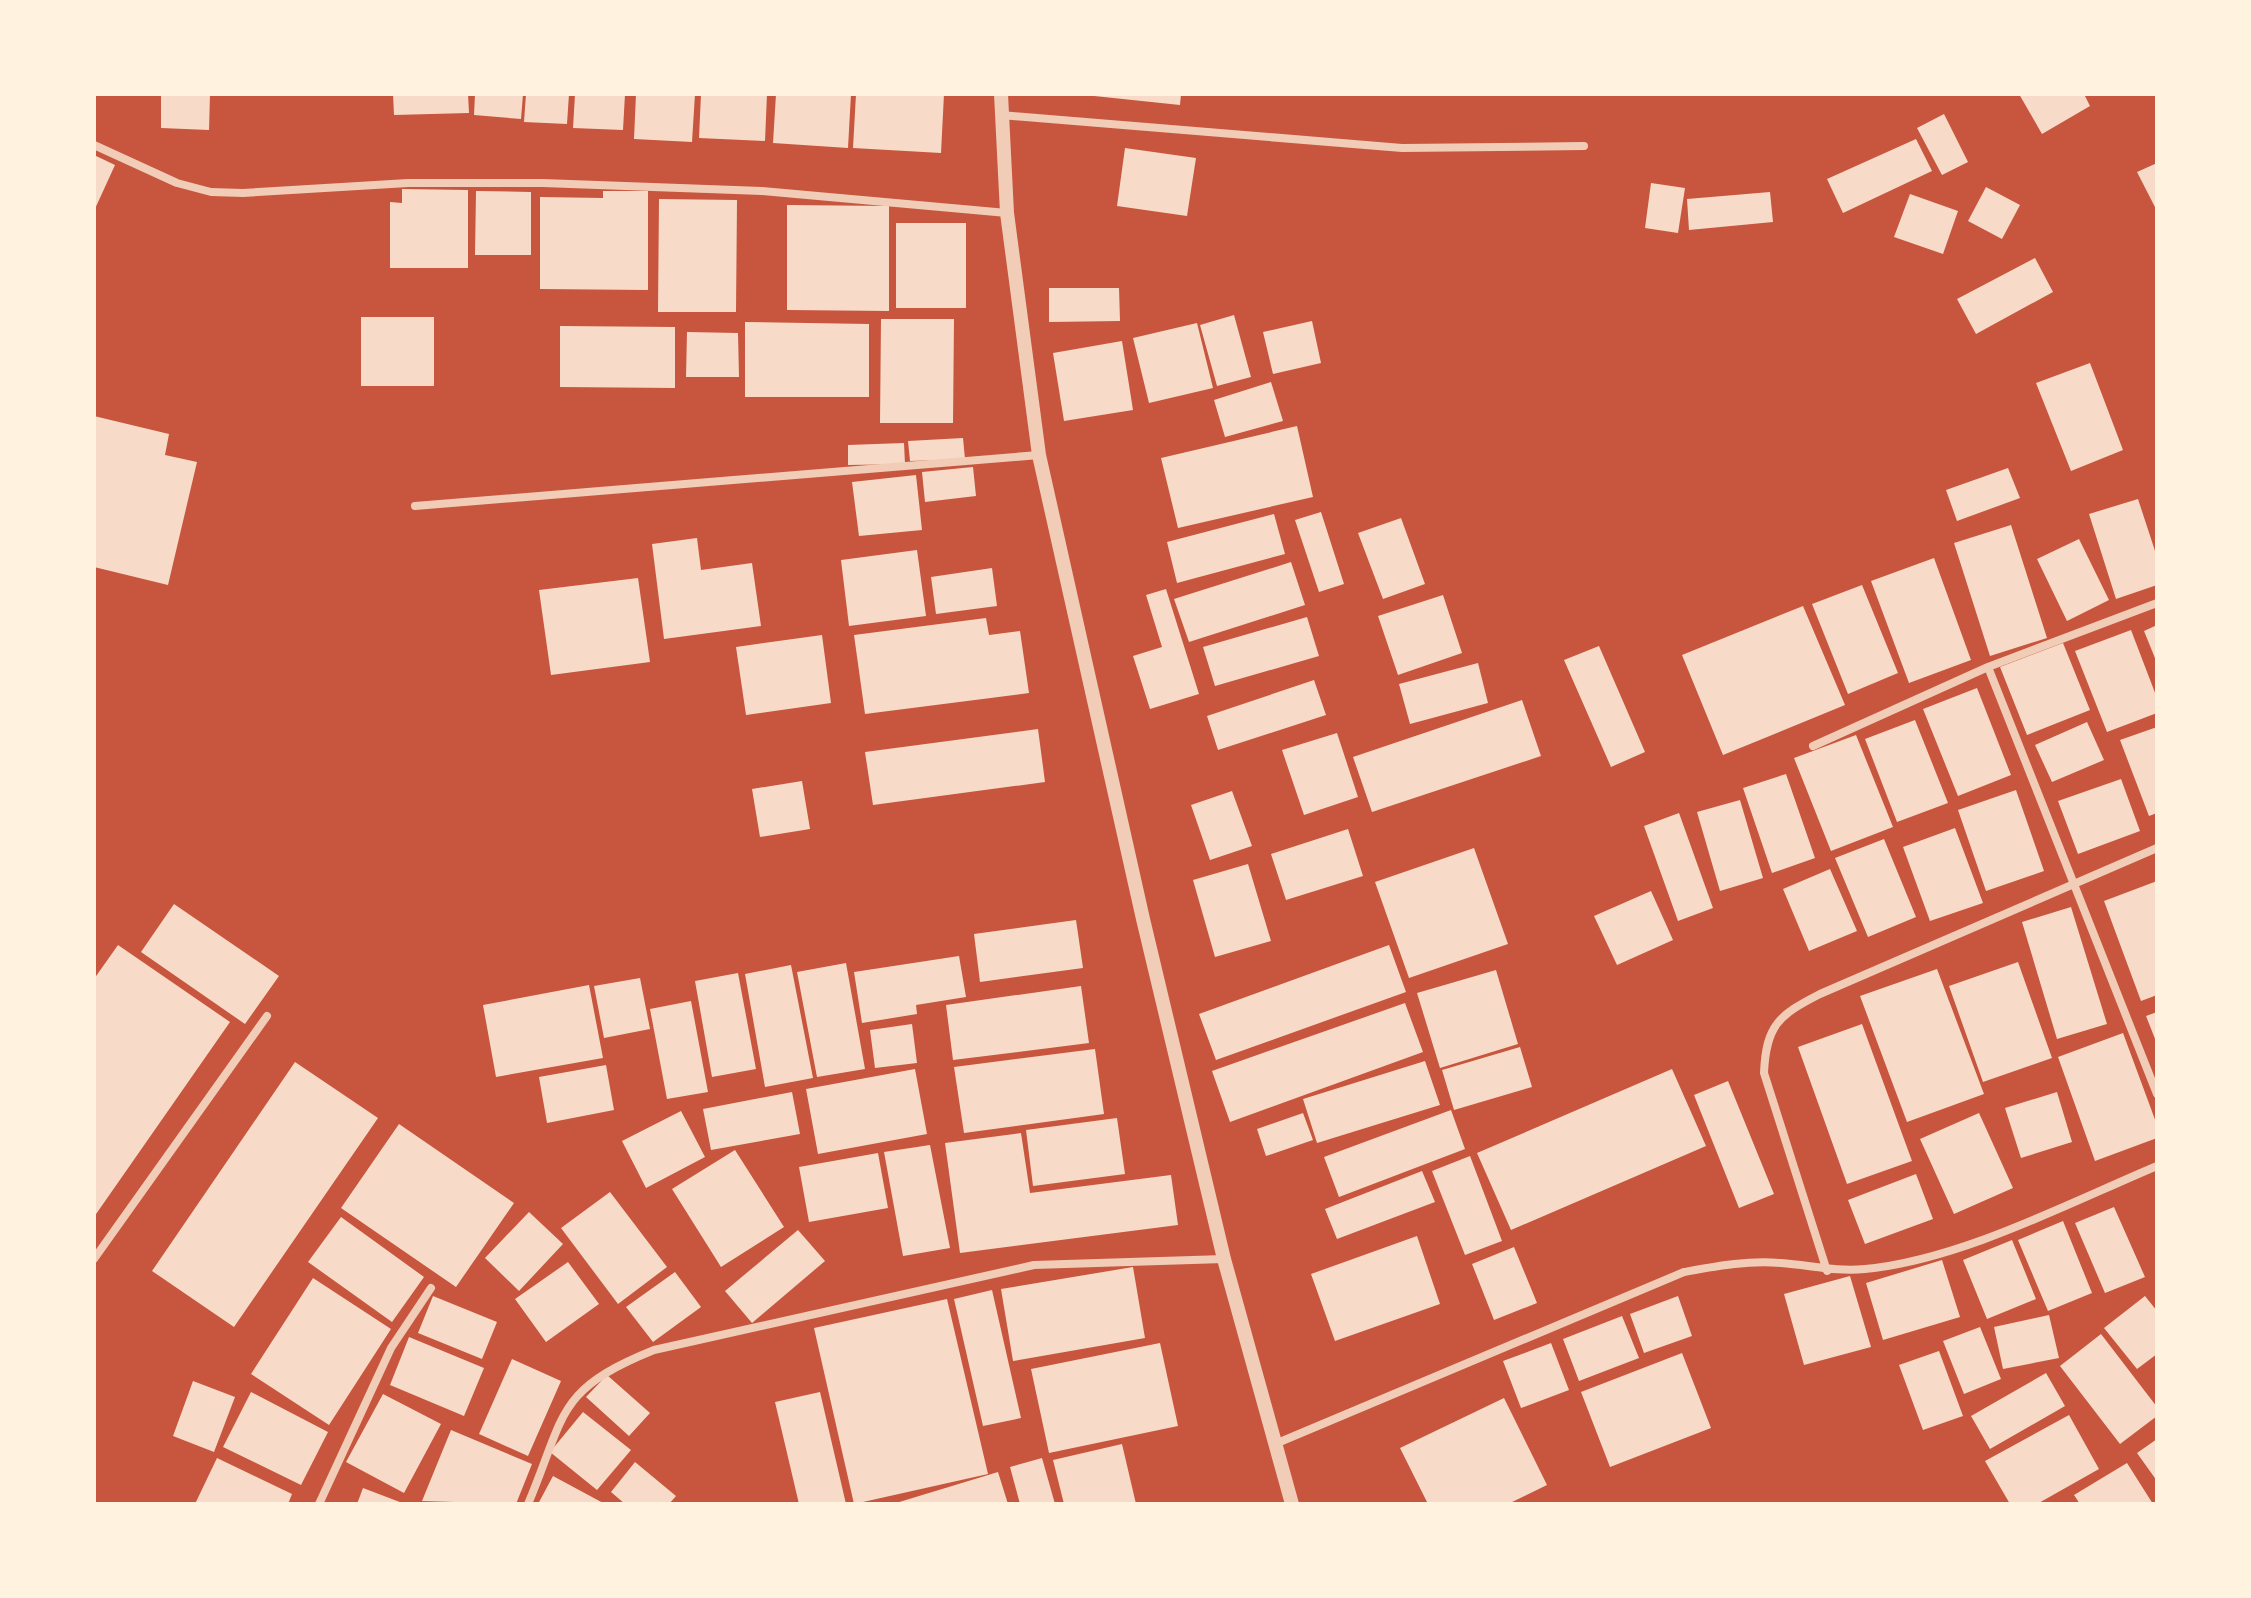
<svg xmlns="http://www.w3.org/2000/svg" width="2251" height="1598" viewBox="0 0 2251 1598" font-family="'Roboto Condensed',sans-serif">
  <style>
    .building { fill: #f7dbc8 }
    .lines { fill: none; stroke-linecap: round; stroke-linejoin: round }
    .minor { stroke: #f1ccb7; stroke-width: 8 }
    .tertiary { stroke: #f1ccb7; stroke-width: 14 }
  </style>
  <rect width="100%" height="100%" fill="#c8553d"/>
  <!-- building -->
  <path class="building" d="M161,94H210L209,130L161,128Z
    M393,94H468L469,113L394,115Z
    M475,94H523L521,119L474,115Z
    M526,94H569L567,124L524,122Z
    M575,94H625L623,130L573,128Z
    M636,94H695L692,142L634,139Z
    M701,94H767L765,141L699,138Z
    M776,94H851L848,148L773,143Z
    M856,94H944L941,153L853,148Z
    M1075,94H1181L1180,105Z
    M2019,94H2084L2090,106L2042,134Z
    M1944,114L1968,162L1942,175L1917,128Z
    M1916,139L1932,171L1843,213L1827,179Z
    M1125,148L1196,158L1187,216L1117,206Z
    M94,155L115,165L94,211Z
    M2157,163V211L2137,172Z
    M1651,183L1685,188L1678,233L1645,228Z
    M1986,187L2020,205L2002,239L1968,221Z
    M402,189L468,190V268H390V202L402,203Z
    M476,191L531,192V255H475Z
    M603,191H648V290L540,289V197L603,198Z
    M1770,192L1773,222L1689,230L1687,199Z
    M1910,194L1958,211L1943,254L1894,237Z
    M659,199L737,200L736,312H658Z
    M787,205L889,206V311L787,310Z
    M896,223H966V308H896Z
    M2035,258L2053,292L1976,334L1957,299Z
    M1049,288H1119L1120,321L1049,322Z
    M1234,315L1251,377L1217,386L1200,325Z
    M361,317H434V386H361Z
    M881,319H954L953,423H880Z
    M1312,321L1321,363L1273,374L1263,332Z
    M745,322L869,324V397H745Z
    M1197,323L1213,388L1149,403L1133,338Z
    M560,326L675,327V388L560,387Z
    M687,332L738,333L739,377H686Z
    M1122,341L1133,410L1064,421L1053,353Z
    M2090,363L2123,450L2071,471L2036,383Z
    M1271,382L1283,421L1225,437L1214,400Z
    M94,416L169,434L165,455L197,462L168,585L94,567Z
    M1297,426L1313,497L1178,528L1161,458Z
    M963,438L965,459L910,461L908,441Z
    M904,443L905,464L848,465V445Z
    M973,467L976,496L925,502L922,472Z
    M2008,468L2020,498L1957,521L1946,490Z
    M916,475L922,530L859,536L852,482Z
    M2138,499L2157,557V585L2116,599L2089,514Z
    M1321,512L1344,584L1319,592L1295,520Z
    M1274,514L1285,554L1177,583L1167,542Z
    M1401,518L1425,584L1383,599L1358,533Z
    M2011,525L2047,638L1990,656L1954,543Z
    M697,538L701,570L752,563L761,626L664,639L652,544Z
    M2079,539L2109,600L2067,621L2037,559Z
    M917,550L926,616L849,626L841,560Z
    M1934,558L1971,660L1909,683L1871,581Z
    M1291,562L1305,605L1189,642L1174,599Z
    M992,568L997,606L936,614L931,577Z
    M638,578L650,662L551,675L539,590Z
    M1862,585L1898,673L1848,694L1812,604Z
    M1166,589L1199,694L1150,709L1133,656L1162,647L1146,595Z
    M1443,595L1462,653L1398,675L1378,616Z
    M1803,606L1845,705L1723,755L1682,655Z
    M1307,617L1319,656L1215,686L1203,647Z
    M986,618L989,635L1020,631L1029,693L865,714L854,635Z
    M2157,625V663L2144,631Z
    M2131,630L2157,698V713L2107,732L2075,651Z
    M822,635L831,703L746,715L736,647Z
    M2063,643L2090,710L2027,735L2000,667Z
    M1599,646L1645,752L1611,767L1564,660Z
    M1478,663L1488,703L1410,724L1399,684Z
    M1314,680L1326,715L1218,750L1207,716Z
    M1977,688L2011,775L1958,796L1923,709Z
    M1522,700L1541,756L1372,812L1353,757Z
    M1915,720L1948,803L1897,822L1865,739Z
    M2087,722L2104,760L2052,782L2035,745Z
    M2157,727V813L2149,816L2120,740Z
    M1038,729L1045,782L873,805L865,752Z
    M1337,733L1358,797L1304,815L1282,750Z
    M1856,735L1893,827L1831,851L1794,758Z
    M1786,774L1815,858L1772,873L1743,788Z
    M2121,779L2140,831L2078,854L2058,801Z
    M802,781L810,829L760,837L752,789Z
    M2016,790L2044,871L1986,891L1958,810Z
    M1232,791L1252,846L1210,860L1191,805Z
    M1740,800L1763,878L1720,891L1697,812Z
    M1679,813L1713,908L1678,921L1644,826Z
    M1955,828L1983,903L1930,921L1903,847Z
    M1348,829L1363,876L1286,900L1271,854Z
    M1884,839L1916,917L1868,937L1835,858Z
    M1474,848L1508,944L1409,978L1375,882Z
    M1248,864L1271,941L1215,957L1193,880Z
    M1830,869L1857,931L1809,951L1783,889Z
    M2157,881V995L2141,1001L2104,901Z
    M1651,891L1673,940L1617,965L1594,916Z
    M174,904L279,976L245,1024L141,952Z
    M2071,907L2107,1024L2057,1039L2022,922Z
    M1076,920L1083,968L980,982L974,934Z
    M118,945L230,1022L94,1217V979Z
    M1389,945L1406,992L1216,1060L1199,1014Z
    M959,956L966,997L916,1005L917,1014L862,1023L854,972Z
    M2018,962L2052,1058L1983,1082L1949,986Z
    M846,963L865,1069L817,1077L797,972Z
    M791,965L813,1078L765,1087L745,974Z
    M1937,969L1984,1094L1907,1122L1860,996Z
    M1496,970L1518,1044L1440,1068L1417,993Z
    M738,973L756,1069L712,1077L695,981Z
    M640,978L650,1029L604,1038L594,986Z
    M589,985L603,1058L496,1077L483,1005Z
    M1081,986L1089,1043L953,1060L946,1005Z
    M691,1001L708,1092L667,1099L650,1009Z
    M1405,1003L1423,1052L1230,1122L1212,1071Z
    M2157,1012V1044L2146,1016Z
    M912,1024L917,1063L875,1068L870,1030Z
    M1862,1024L1912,1161L1847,1184L1798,1047Z
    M2123,1033L2157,1125V1138L2095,1161L2058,1057Z
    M1520,1047L1532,1087L1454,1110L1442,1070Z
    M1095,1049L1104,1114L964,1133L954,1067Z
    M1425,1061L1440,1105L1317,1143L1303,1099Z
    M295,1062L378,1118L234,1327L152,1271Z
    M606,1065L614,1110L547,1123L539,1077Z
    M915,1069L927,1134L818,1154L806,1089Z
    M1672,1069L1706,1146L1511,1230L1477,1153Z
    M1728,1081L1774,1194L1739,1208L1694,1095Z
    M792,1092L800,1134L711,1150L703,1109Z
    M2057,1092L2072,1142L2021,1158L2005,1108Z
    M1451,1110L1465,1149L1339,1197L1324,1157Z
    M681,1111L705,1157L646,1188L622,1141Z
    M1303,1113L1313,1140L1266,1156L1257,1129Z
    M1979,1113L2013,1188L1954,1214L1920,1139Z
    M1117,1118L1125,1174L1033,1186L1026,1130Z
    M399,1124L514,1203L456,1287L341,1208Z
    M1021,1133L1030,1193L1171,1175L1178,1225L960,1253L945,1143Z
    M930,1145L950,1248L903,1256L884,1152Z
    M735,1150L784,1227L721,1267L672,1189Z
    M878,1153L888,1208L809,1222L799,1167Z
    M1470,1156L1502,1241L1465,1255L1432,1171Z
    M1422,1171L1435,1202L1337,1239L1325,1209Z
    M1916,1174L1933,1219L1865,1244L1848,1200Z
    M610,1192L667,1267L618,1304L561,1228Z
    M2114,1207L2145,1277L2105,1293L2075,1223Z
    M529,1212L563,1244L519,1291L485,1258Z
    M341,1217L424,1277L392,1322L308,1262Z
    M2063,1221L2092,1293L2048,1311L2018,1240Z
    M798,1230L825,1261L752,1323L725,1291Z
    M1417,1236L1440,1304L1335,1341L1311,1274Z
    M2012,1240L2036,1299L1987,1319L1963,1260Z
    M1514,1247L1537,1303L1494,1320L1472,1264Z
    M1942,1260L1960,1317L1883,1340L1866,1283Z
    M568,1262L599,1304L546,1342L515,1299Z
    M1133,1267L1145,1338L1013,1361L1001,1289Z
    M675,1272L701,1307L653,1342L626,1307Z
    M1850,1276L1871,1347L1804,1365L1784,1294Z
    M313,1278L391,1329L329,1425L251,1374Z
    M992,1290L1021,1418L983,1426L954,1299Z
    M433,1296L497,1322L482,1359L418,1333Z
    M1678,1296L1692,1336L1644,1353L1630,1314Z
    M2145,1296L2157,1311V1354L2137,1369L2104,1328Z
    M947,1299L988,1474L854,1504L814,1328Z
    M2049,1315L2059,1358L2003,1369L1994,1327Z
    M1622,1316L1639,1358L1579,1381L1563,1339Z
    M1980,1327L2001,1379L1964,1394L1943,1341Z
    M2101,1334L2157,1407V1416L2120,1444L2060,1366Z
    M409,1337L484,1368L464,1416L390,1385Z
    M1160,1343L1178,1426L1049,1453L1031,1369Z
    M1551,1343L1569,1390L1521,1408L1503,1361Z
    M1939,1351L1963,1416L1923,1430L1899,1365Z
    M1682,1353L1711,1428L1610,1467L1581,1392Z
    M512,1359L561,1381L528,1456L479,1434Z
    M2046,1373L2065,1406L1990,1449L1971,1416Z
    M607,1375L650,1413L629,1436L586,1397Z
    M193,1381L235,1397L214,1452L173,1436Z
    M251,1392L328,1432L301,1485L223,1447Z
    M820,1392L846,1504H799L775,1402Z
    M383,1394L441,1424L404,1493L346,1462Z
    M1504,1398L1547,1485L1508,1504H1428L1400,1448Z
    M583,1412L631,1450L597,1490L550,1452Z
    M2069,1415L2099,1469L2037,1504H2010L1985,1461Z
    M451,1430L532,1464L516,1504L422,1501Z
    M2157,1439V1481L2137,1453Z
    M1122,1444L1136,1504H1064L1053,1460Z
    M217,1458L292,1494L288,1504H195Z
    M1042,1458L1055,1504H1020L1010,1467Z
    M635,1462L676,1496L669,1504H625L611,1492Z
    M2127,1463L2153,1504H2080L2074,1495Z
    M998,1472L1008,1504H896V1503Z
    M553,1476L605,1504H538Z
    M363,1488L405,1504H357Z"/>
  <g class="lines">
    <!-- minor -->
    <path class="minor" d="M1001,115L1402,148L1584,146
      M94,145L177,183L211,192L243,193L408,183H543L762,191L1007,213
      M415,506L1039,455
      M1988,667L2157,1094
      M1813,746L1988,667L2157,603
      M94,1259L267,1016
      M1827,1271L1764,1073C1766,1025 1779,1015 1820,994L2157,848
      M1275,1444L1684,1272C1717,1266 1748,1260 1781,1263C1810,1265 1836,1272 1865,1269C1960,1260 2069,1203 2157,1166
      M319,1504L391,1348L431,1288
      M528,1504C566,1414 555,1390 654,1350L1034,1265L1224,1259"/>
    <!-- tertiary -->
    <path class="tertiary" d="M1001,94L1007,213L1039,455L1143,919L1224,1259L1292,1504"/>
  </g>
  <!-- border -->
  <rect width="2251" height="1598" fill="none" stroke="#fff3e0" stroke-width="192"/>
</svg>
